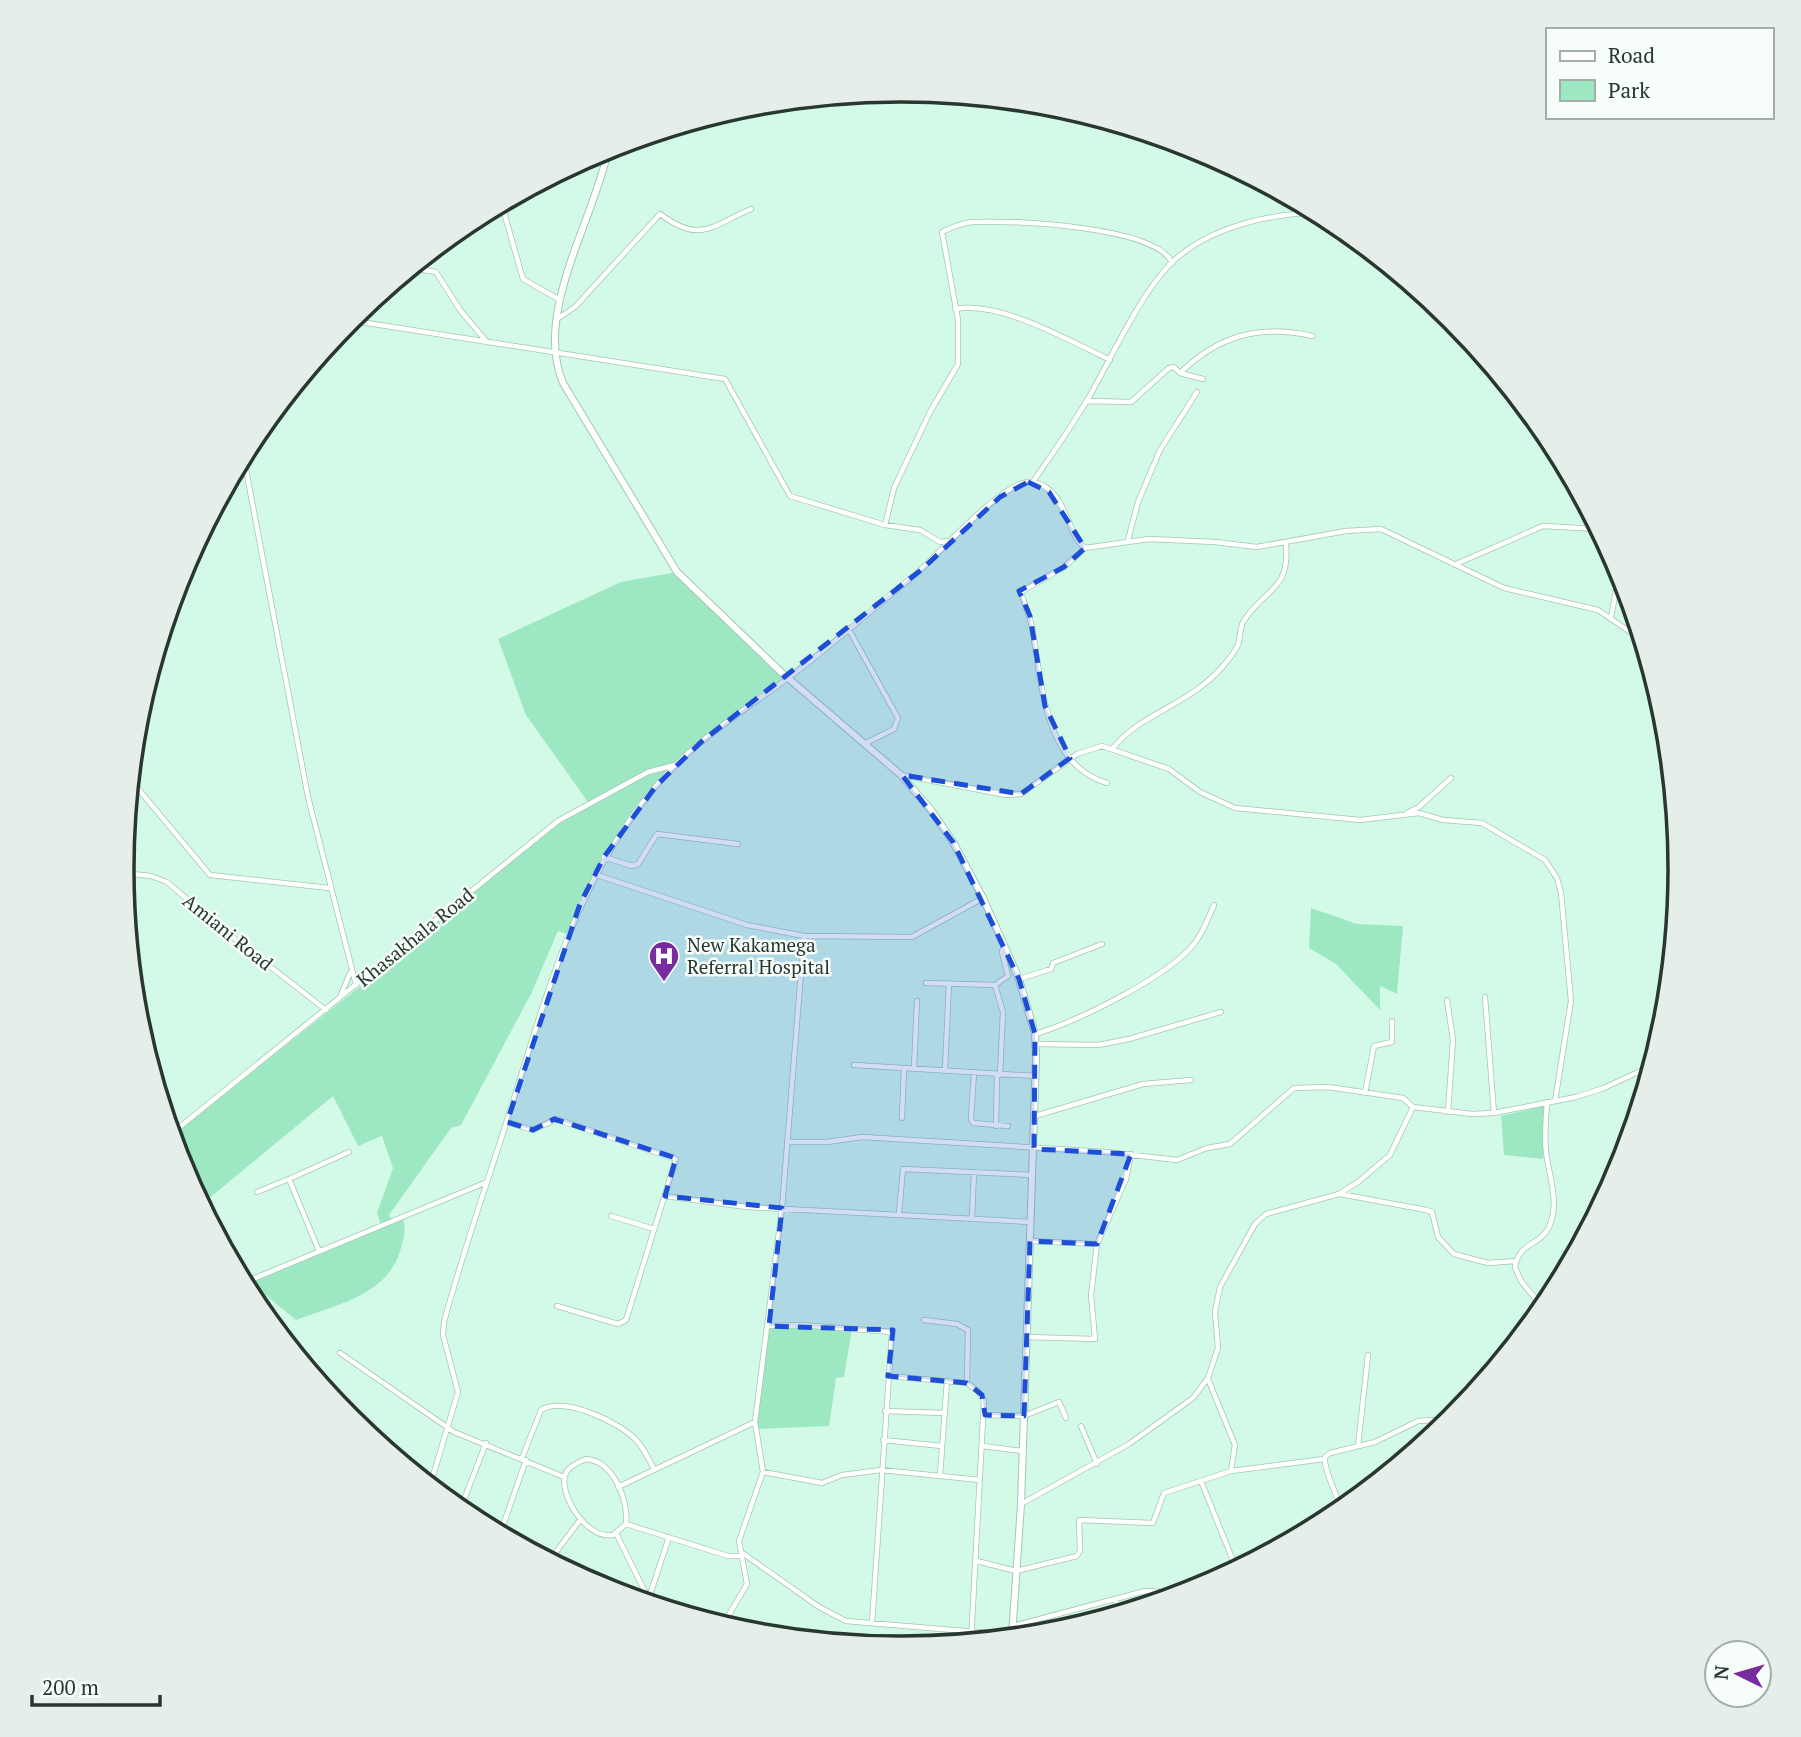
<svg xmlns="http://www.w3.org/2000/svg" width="1801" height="1737" viewBox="0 0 1801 1737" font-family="'PT Serif',serif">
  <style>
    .green { fill: #9de8c3 }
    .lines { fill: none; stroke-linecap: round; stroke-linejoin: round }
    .minor-casing { stroke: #a2c8b4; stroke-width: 6 }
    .secondary-casing { stroke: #a2c8b4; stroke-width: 8 }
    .minor { stroke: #fff; stroke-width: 4.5 }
    .secondary { stroke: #fff; stroke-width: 6 }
    .marked { fill: #1d4ed8; fill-opacity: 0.2; stroke: #1d4ed8; stroke-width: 5; stroke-dasharray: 14 9; stroke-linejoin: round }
    .labels { text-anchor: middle; stroke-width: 5; stroke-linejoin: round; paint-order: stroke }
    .street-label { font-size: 19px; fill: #28372f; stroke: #f7fefa }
    .poi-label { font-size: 19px; fill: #28372f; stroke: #f7fefa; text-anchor: start }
    .rim { fill: none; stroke: #28372f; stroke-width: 3.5 }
  </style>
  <rect width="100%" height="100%" fill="#d3fae6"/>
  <!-- green -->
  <path class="green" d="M677,572L786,676C733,717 674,757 634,812C606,850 587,891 567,934L558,931L531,994L461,1125L451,1128L389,1215L392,1221L402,1217C407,1229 404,1236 401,1248C389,1295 336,1305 296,1320L251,1283L382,1228L377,1213L393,1168L382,1136L358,1146L333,1096L201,1205L180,1166L171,1136L357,989L525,848L588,802L526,715L498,639L621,582Z
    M1311,908L1357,924L1403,926L1397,994L1380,986V1010L1336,964L1309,948Z
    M1544,1106L1543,1159L1504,1155L1501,1116Z
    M769,1326L852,1328L844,1377L836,1378L829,1426L755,1429Z"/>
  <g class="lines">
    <!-- minor casing -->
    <g class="minor-casing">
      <path id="minor" d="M501,202L523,279L560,300
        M413,265L417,269L436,272L460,310L487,342
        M955,309C999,300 1070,341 1110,360
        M557,319L575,307L660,214C700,244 711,226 751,209
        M348,320L725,379L790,496L885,525L920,530L940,542L948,541
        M1203,379L1180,373C1219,335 1261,324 1313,336
        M1087,401L1131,402L1169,368L1174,367L1180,373
        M243,454L308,797L356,985
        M1033,482C1052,454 1072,426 1089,397C1112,357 1144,285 1178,257C1215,226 1272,213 1319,213
        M885,525L894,488L930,412L958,364V320L942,232C952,227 961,223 973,222C1010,220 1157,226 1172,263
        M1128,540L1138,502L1160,450L1197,392
        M1085,548L1064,567L1021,592C1025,606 1031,618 1033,633C1042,686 1045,765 1107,783
        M1456,564L1543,526L1598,529
        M1611,617L1620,570
        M848,628L898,718L894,729L866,743
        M1112,749C1137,718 1173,709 1203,685C1215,676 1231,659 1238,645C1241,636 1239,626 1245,619C1266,588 1290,590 1286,544
        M902,775L1006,795L1021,794L1077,754L1102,746L1169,769L1200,792L1235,808L1360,820L1419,813L1443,820L1482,823L1545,860L1557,878L1561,893L1571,1001L1555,1101
        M130,779L210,875L329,888
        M1407,813L1419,807L1451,778
        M604,857L632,866L638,864L657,834L738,844
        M122,873L151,876L167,882L221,928L326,1010
        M594,874L747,925L804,936L912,937L983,898
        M1019,979L1051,969L1053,963L1102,944
        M926,983L995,985L1008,976L1002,952L1004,944
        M995,985L1003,1012L1000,1075
        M340,997L350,973
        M1485,997L1494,1113
        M1447,1000L1453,1040L1448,1112
        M1035,1034C1076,1022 1168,977 1194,944C1203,933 1208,918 1214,905
        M1036,1044L1098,1045L1129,1039L1221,1012
        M854,1065L1036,1076
        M914,1068L917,1001
        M945,1070L949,983
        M974,1072L971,1119L973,1123L1008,1126
        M1365,1093L1374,1046L1392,1042V1021
        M1035,1116L1143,1084L1191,1080
        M902,1118L904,1068
        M507,1122L533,1130L556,1119L676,1159L626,1320L618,1324L557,1306
        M996,1126L997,1075
        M171,1134L558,821L648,772L675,765
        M787,1142H827L862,1137L1106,1152L1177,1160L1207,1148L1230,1144L1294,1088L1328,1087L1403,1098L1413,1107L1472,1114L1494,1113L1576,1097L1604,1088L1651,1066
        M257,1192L289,1179
        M1340,1194L1426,1210L1432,1212L1438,1237L1454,1254L1488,1263L1516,1261
        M665,1196L747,1207L1030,1222
        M899,1213L903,1169L1032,1175
        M611,1216L654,1229
        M972,1217L974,1172
        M1030,1241L1097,1244L1126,1179L1131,1154
        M319,1251L289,1179L349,1152
        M243,1283L487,1182
        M1543,1308L1521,1281L1515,1267C1519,1242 1541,1245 1549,1227C1560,1203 1549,1176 1546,1152C1544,1135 1546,1119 1547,1102
        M924,1320L957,1324L968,1330L967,1383
        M769,1326L801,1325L892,1332L872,1623
        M1027,1337L1095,1339L1091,1295L1097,1244
        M340,1353L454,1432L564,1477
        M888,1376L967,1383L978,1391L984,1401L971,1641
        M885,1411L945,1413
        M985,1415L1024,1416L1059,1402L1066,1418
        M1081,1426L1097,1464
        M883,1440L942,1446
        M982,1446L1022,1451
        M1358,1446L1368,1355
        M522,1458L541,1410C564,1396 620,1422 637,1441C644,1449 649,1459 654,1469
        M586,1459C613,1461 629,1500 626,1524L613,1535C585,1540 555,1489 567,1471C571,1465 579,1462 586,1459Z
        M1231,1471L1324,1459
        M763,1472L822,1483L842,1475L881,1470L980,1480
        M940,1475L947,1381
        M1201,1481L1236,1568
        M430,1486L458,1392L443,1335L444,1322C463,1251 488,1181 510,1111C546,997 576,879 656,786C697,737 754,705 804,666C842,636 879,604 916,574C938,556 1005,477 1033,482C1068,489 1066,535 1085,548L1149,539L1215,542L1257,547L1346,531L1381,529L1504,588L1598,610L1642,640
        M618,1487L755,1422
        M1021,1504L1129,1444L1193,1398L1208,1378L1218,1348L1215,1312L1220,1287L1255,1224L1266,1214L1339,1194L1358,1182L1390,1155L1413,1107
        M460,1510L486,1443
        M1341,1510C1338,1495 1323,1470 1325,1457L1330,1453L1375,1442L1418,1421L1452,1419
        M626,1524L728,1556H741
        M616,1533L649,1600
        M500,1534L526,1460
        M741,1552L819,1607L846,1621L1012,1635
        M550,1560L580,1520
        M977,1561L1016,1571L1077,1556L1080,1550L1079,1520L1153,1523L1164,1493L1231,1471L1235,1445L1208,1379
        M649,1598L669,1537
        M1115,1599L1120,1612
        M723,1625L747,1584L739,1541L763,1472L755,1422L782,1208L804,936
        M1013,1626L1145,1591L1185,1593"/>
    </g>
    <!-- secondary casing -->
    <g class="secondary-casing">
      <path id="secondary" d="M609,147C595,218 533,313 563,383L677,572L781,672L901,775L931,810L953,842L983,898L1019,979L1035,1034L1036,1058L1021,1504L1012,1637"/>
    </g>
    <!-- minor -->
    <use href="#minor" class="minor"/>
    <!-- secondary -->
    <use href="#secondary" class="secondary"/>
  </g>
  <!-- marked area -->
  <path class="marked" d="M1028,482L1049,492L1085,548L1064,567L1019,591L1030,616L1045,706L1070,758L1021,794L902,775L953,842L1019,979L1035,1034L1034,1149L1131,1154L1097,1244L1030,1241L1024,1416L985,1415L982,1395L967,1383L888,1376L893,1330L769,1326L782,1208L665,1196L676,1158L554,1119L533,1130L507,1122L580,904L604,857L656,786L701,742L921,570L1000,497Z"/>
  <!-- icons -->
  <defs>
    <g id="hospital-pin" transform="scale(1.575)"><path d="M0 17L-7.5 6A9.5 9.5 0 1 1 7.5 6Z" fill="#792c9d" stroke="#f7fefa"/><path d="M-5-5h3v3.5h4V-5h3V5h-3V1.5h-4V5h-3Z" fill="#fff"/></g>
  </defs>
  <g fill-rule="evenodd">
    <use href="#hospital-pin" x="664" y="956"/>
  </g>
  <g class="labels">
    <!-- street labels -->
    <g class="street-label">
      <text transform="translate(228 932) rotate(39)" y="7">Amiani Road</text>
      <text transform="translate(415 937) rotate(-39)" y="7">Khasakhala Road</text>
    </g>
    <!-- poi labels -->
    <g class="poi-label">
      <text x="687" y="952">New Kakamega<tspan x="687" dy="22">Referral Hospital</tspan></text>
    </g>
  </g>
  <!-- crop -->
  <path d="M0 0H1801V1737H0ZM134 869a767 767 0 1 1 1534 0a767 767 0 1 1-1534 0Z" fill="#e6eeea" fill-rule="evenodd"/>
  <path class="rim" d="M134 869a767 767 0 1 1 1534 0a767 767 0 1 1-1534 0Z"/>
  <!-- legend -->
  <rect x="1546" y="28" width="228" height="91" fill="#f7fefa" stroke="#a4aea9" stroke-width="2"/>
  <rect x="1560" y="51" width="35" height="10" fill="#ffffff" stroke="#a4aea9" stroke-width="2"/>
  <text x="1608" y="63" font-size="21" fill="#28372f">Road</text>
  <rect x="1560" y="80" width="35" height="21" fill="#9de8c3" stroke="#a4aea9" stroke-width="2"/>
  <text x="1608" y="98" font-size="21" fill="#28372f">Park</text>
  <!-- north arrow -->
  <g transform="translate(1738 1674) rotate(275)"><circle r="33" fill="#f7fefa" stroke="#a4aea9" stroke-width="2"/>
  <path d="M0-5L12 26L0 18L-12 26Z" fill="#792c9d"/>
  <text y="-10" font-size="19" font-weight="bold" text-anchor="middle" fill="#28372f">N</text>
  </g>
  <!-- scale -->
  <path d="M32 1695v10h128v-10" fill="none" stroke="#28372f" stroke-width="3.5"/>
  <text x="42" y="1695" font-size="21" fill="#28372f" stroke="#f7fefa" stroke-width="5" paint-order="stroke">200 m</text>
</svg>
